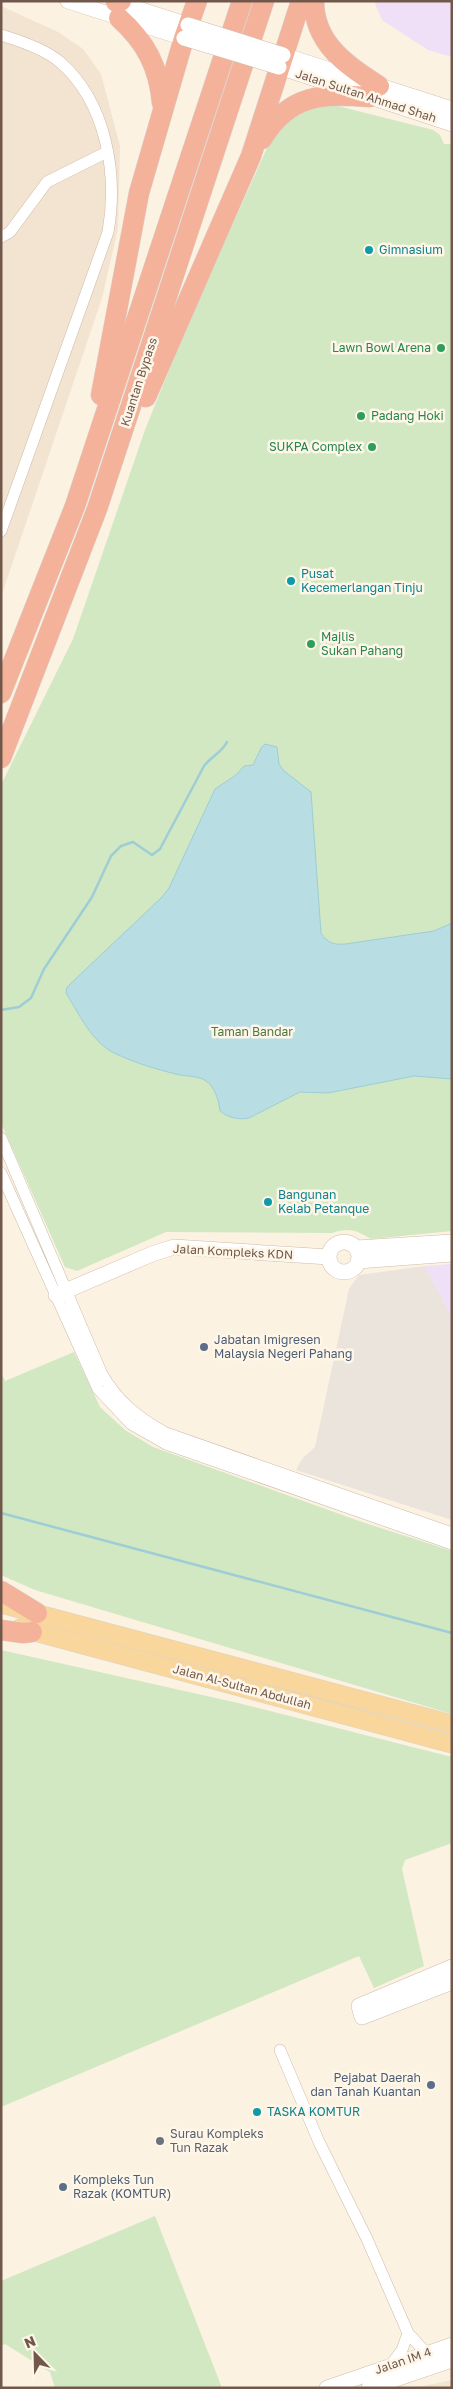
<svg xmlns="http://www.w3.org/2000/svg" width="453" height="2389" viewBox="0 0 453 2389" font-family="'Golos Text',sans-serif">
  <style>
    .residential { fill: #f3e3d1 }
    .industrial { fill: #eae4dd }
    .education { fill: #efdff7 }
    .green { fill: #d1e8c2 }
    .water { fill: #b8dee4; stroke: #9ecdd5 }
    .lines { fill: none; stroke-linecap: round; stroke-linejoin: round }
    .stream { stroke: #9ecdd5; stroke-width: 2.5 }
    .street-casing { stroke: #ccb9aa; stroke-width: 12 }
    .secondary-casing { stroke: #d1bbaa; stroke-width: 16 }
    .primary-casing { stroke: #dad4d0; stroke-width: 19 }
    .highway-casing { stroke: #dad4d0; stroke-width: 21 }
    .street { stroke: #fff; stroke-width: 11 }
    .secondary { stroke: #fff; stroke-width: 15 }
    .primary { stroke: #f8d69c; stroke-width: 18 }
    .highway { stroke: #f4b29b; stroke-width: 20 }
    .secondary-bridge-casing { stroke: #d1bbaa; stroke-width: 16; stroke-linecap: butt }
    .secondary-bridge { stroke: #fff; stroke-width: 15 }
    .culture-dot { fill: #0f9aa8; stroke: #fef6e8; stroke-width: 2 }
    .leisure-dot { fill: #2e9e5b; stroke: #fef6e8; stroke-width: 2 }
    .service-dot { fill: #5c6f8a; stroke: #fef6e8; stroke-width: 2 }
    .worship-dot { fill: #6b7280; stroke: #fef6e8; stroke-width: 2 }
    .labels { text-anchor: middle; stroke-width: 5; stroke-linejoin: round; paint-order: stroke }
    .street-label { font-size: 12px; fill: #72584a; stroke: #fef6e8 }
    .culture-label { font-size: 12px; fill: #0d838f; stroke: #fef6e8; text-anchor: start }
    .leisure-label { font-size: 12px; fill: #27864d; stroke: #fef6e8; text-anchor: end }
    .park-label { font-size: 12px; fill: #527842; stroke: #fef6e8 }
    .service-label { font-size: 12px; fill: #4e5e75; stroke: #fef6e8; text-anchor: start }
    .worship-label { font-size: 12px; fill: #5b616d; stroke: #fef6e8; text-anchor: start }
  </style>
  <rect width="100%" height="100%" fill="#fbf2e2"/>
  <!-- residential -->
  <path class="residential" d="M1,6L58,32L83,49L101,74L120,146L118,228L102,298L1,597Z
    M452,2380V2388H414Z"/>
  <!-- industrial -->
  <path class="industrial" d="M425,1266L452,1318V1520L296,1470L302,1459L315,1447L349,1289L359,1275Z"/>
  <!-- education -->
  <path class="education" d="M374,1H452V57L428,50L382,20Z
    M452,1264V1318L425,1266Z"/>
  <!-- green -->
  <path class="green" d="M334,105L433,130L440,135L444,144H452V1231L371,1239C357,1230 348,1227 332,1233L166,1232L77,1271L65,1267L1,1123V785L73,639L145,430L186,328L271,139C292,117 302,108 334,105Z
    M74,1352L100,1407L125,1430L153,1447L359,1521L452,1551V1714L35,1590L1,1575V1372L5,1381Z
    M1,1650L238,1703L452,1757V1843L405,1860L402,1869L424,1966L374,1988L359,1956L1,2107Z
    M155,2216L222,2388H55L50,2372L5,2344L1,2346V2281Z"/>
  <!-- water -->
  <path class="water" d="M265,744L277,747L279,764L283,770L311,792L321,933C328,943 333,945 345,944L434,931L452,923V1079L414,1076L328,1093L300,1092L249,1118C239,1120 228,1118 220,1111C219,1101 215,1087 206,1081C198,1075 186,1077 176,1074C155,1069 133,1062 114,1053C92,1042 79,1014 66,993L67,987L161,898L169,888L215,789L236,775L244,766L253,765L261,748Z"/>
  <g class="lines">
    <!-- stream -->
    <path class="stream" d="M1,1010L19,1007L31,998L44,969L92,897L111,856L121,846L133,842L152,855L160,849L204,766C211,757 222,752 227,742
      M1,1513L452,1633"/>
    <!-- street casing -->
    <g class="street-casing">
      <path id="street" d="M1,35C21,41 45,49 60,62C107,103 118,175 108,232L1,531
        M1,237L10,232L47,182L107,152
        M1,1138L101,1372C116,1400 138,1418 166,1433L452,1533
        M1,1173L98,1389L131,1424L166,1444L452,1544
        M280,2050L319,2142L367,2239L408,2333L426,2353
        M390,2366L402,2350L408,2333"/>
    </g>
    <!-- secondary casing -->
    <g class="secondary-casing">
      <path id="secondary" d="M68,1L184,38
        M114,1L188,25
        M283,55L452,109
        M279,67L452,124
        M329 1257a15 15 0 1 1 30 0a15 15 0 1 1-30 0Z
        M357,1248L452,1242
        M358,1261L452,1254
        M56,1295L152,1254L174,1247L329,1257
        M452,1967L359,2006L362,2017L452,1982
        M327,2388L452,2345
        M369,2388L452,2360"/>
    </g>
    <!-- primary casing -->
    <g class="primary-casing">
      <path id="primary" d="M1,1604L452,1724
        M20,1628L452,1744"/>
    </g>
    <!-- highway casing -->
    <g class="highway-casing">
      <path id="highway" d="M314,1C314,44 347,65 379,86
        M116,2L121,1
        M119,18C146,42 159,68 162,103
        M262,139C290,93 322,94 370,97
        M101,395L139,193L184,38L197,1
        M146,397L251,156L301,1
        M1,693L75,506L242,1
        M1,758L97,509L264,1
        M1,1591L37,1613
        M1,1630L23,1633L32,1632"/>
    </g>
    <!-- street -->
    <use href="#street" class="street"/>
    <!-- secondary -->
    <use href="#secondary" class="secondary"/>
    <!-- primary -->
    <use href="#primary" class="primary"/>
    <!-- highway -->
    <use href="#highway" class="highway"/>
    <!-- secondary-bridge casing -->
    <g class="secondary-bridge-casing">
      <path id="secondary-bridge" d="M188,25L283,55
        M184,38L279,67"/>
    </g>
    <!-- secondary-bridge -->
    <use href="#secondary-bridge" class="secondary-bridge"/>
  </g>
  <!-- markers -->
  <g class="culture-dot">
    <circle cx="369" cy="250" r="5"/>
    <circle cx="291" cy="581" r="5"/>
    <circle cx="268" cy="1202" r="5"/>
    <circle cx="257" cy="2112" r="5"/>
  </g>
  <g class="leisure-dot">
    <circle cx="441" cy="348" r="5"/>
    <circle cx="361" cy="416" r="5"/>
    <circle cx="372" cy="447" r="5"/>
    <circle cx="311" cy="644" r="5"/>
  </g>
  <g class="service-dot">
    <circle cx="204" cy="1347" r="5"/>
    <circle cx="431" cy="2085" r="5"/>
    <circle cx="63" cy="2187" r="5"/>
  </g>
  <circle class="worship-dot" cx="160" cy="2141" r="5"/>
  <g class="labels">
    <!-- street labels -->
    <g class="street-label">
      <text transform="translate(366 96) rotate(18)" y="4">Jalan Sultan Ahmad Shah</text>
      <text transform="translate(139 382) rotate(-72)" y="4">Kuantan Bypass</text>
      <text transform="translate(233 1252) rotate(3)" y="4">Jalan Kompleks KDN</text>
      <text transform="translate(242 1687) rotate(15)" y="4">Jalan Al-Sultan Abdullah</text>
      <text transform="translate(403 2361) rotate(-19)" y="4">Jalan IM 4</text>
    </g>
    <!-- culture labels -->
    <g class="culture-label">
      <text x="379" y="254">Gimnasium</text>
      <text x="301" y="578">Pusat<tspan x="301" dy="14">Kecemerlangan Tinju</tspan></text>
      <text x="278" y="1199">Bangunan<tspan x="278" dy="14">Kelab Petanque</tspan></text>
      <text x="267" y="2116">TASKA KOMTUR</text>
    </g>
    <!-- leisure labels -->
    <g class="leisure-label">
      <text x="431" y="352">Lawn Bowl Arena</text>
      <text x="371" y="420" text-anchor="start">Padang Hoki</text>
      <text x="362" y="451">SUKPA Complex</text>
      <text x="321" y="641" text-anchor="start">Majlis<tspan x="321" dy="14">Sukan Pahang</tspan></text>
    </g>
    <!-- park labels -->
    <g class="park-label">
      <text x="252" y="1036">Taman Bandar</text>
    </g>
    <!-- service labels -->
    <g class="service-label">
      <text x="214" y="1344">Jabatan Imigresen<tspan x="214" dy="14">Malaysia Negeri Pahang</tspan></text>
      <text x="421" y="2082" text-anchor="end">Pejabat Daerah<tspan x="421" dy="14">dan Tanah Kuantan</tspan></text>
      <text x="73" y="2184">Kompleks Tun<tspan x="73" dy="14">Razak (KOMTUR)</tspan></text>
    </g>
    <!-- worship labels -->
    <g class="worship-label">
      <text x="170" y="2138">Surau Kompleks<tspan x="170" dy="14">Tun Razak</tspan></text>
    </g>
  </g>
  <!-- border -->
  <rect width="453" height="2389" fill="none" stroke="#72584a" stroke-width="5"/>
  <!-- north arrow -->
  <g transform="translate(35 2354) rotate(337)" stroke="#fef6e8" stroke-width="4" paint-order="stroke">
  <path d="M0-4L9 19L0 12L-9 19Z" fill="#72584a"/>
  <text y="-8" font-size="14" font-weight="bold" text-anchor="middle" fill="#72584a">N</text>
  </g>
</svg>
